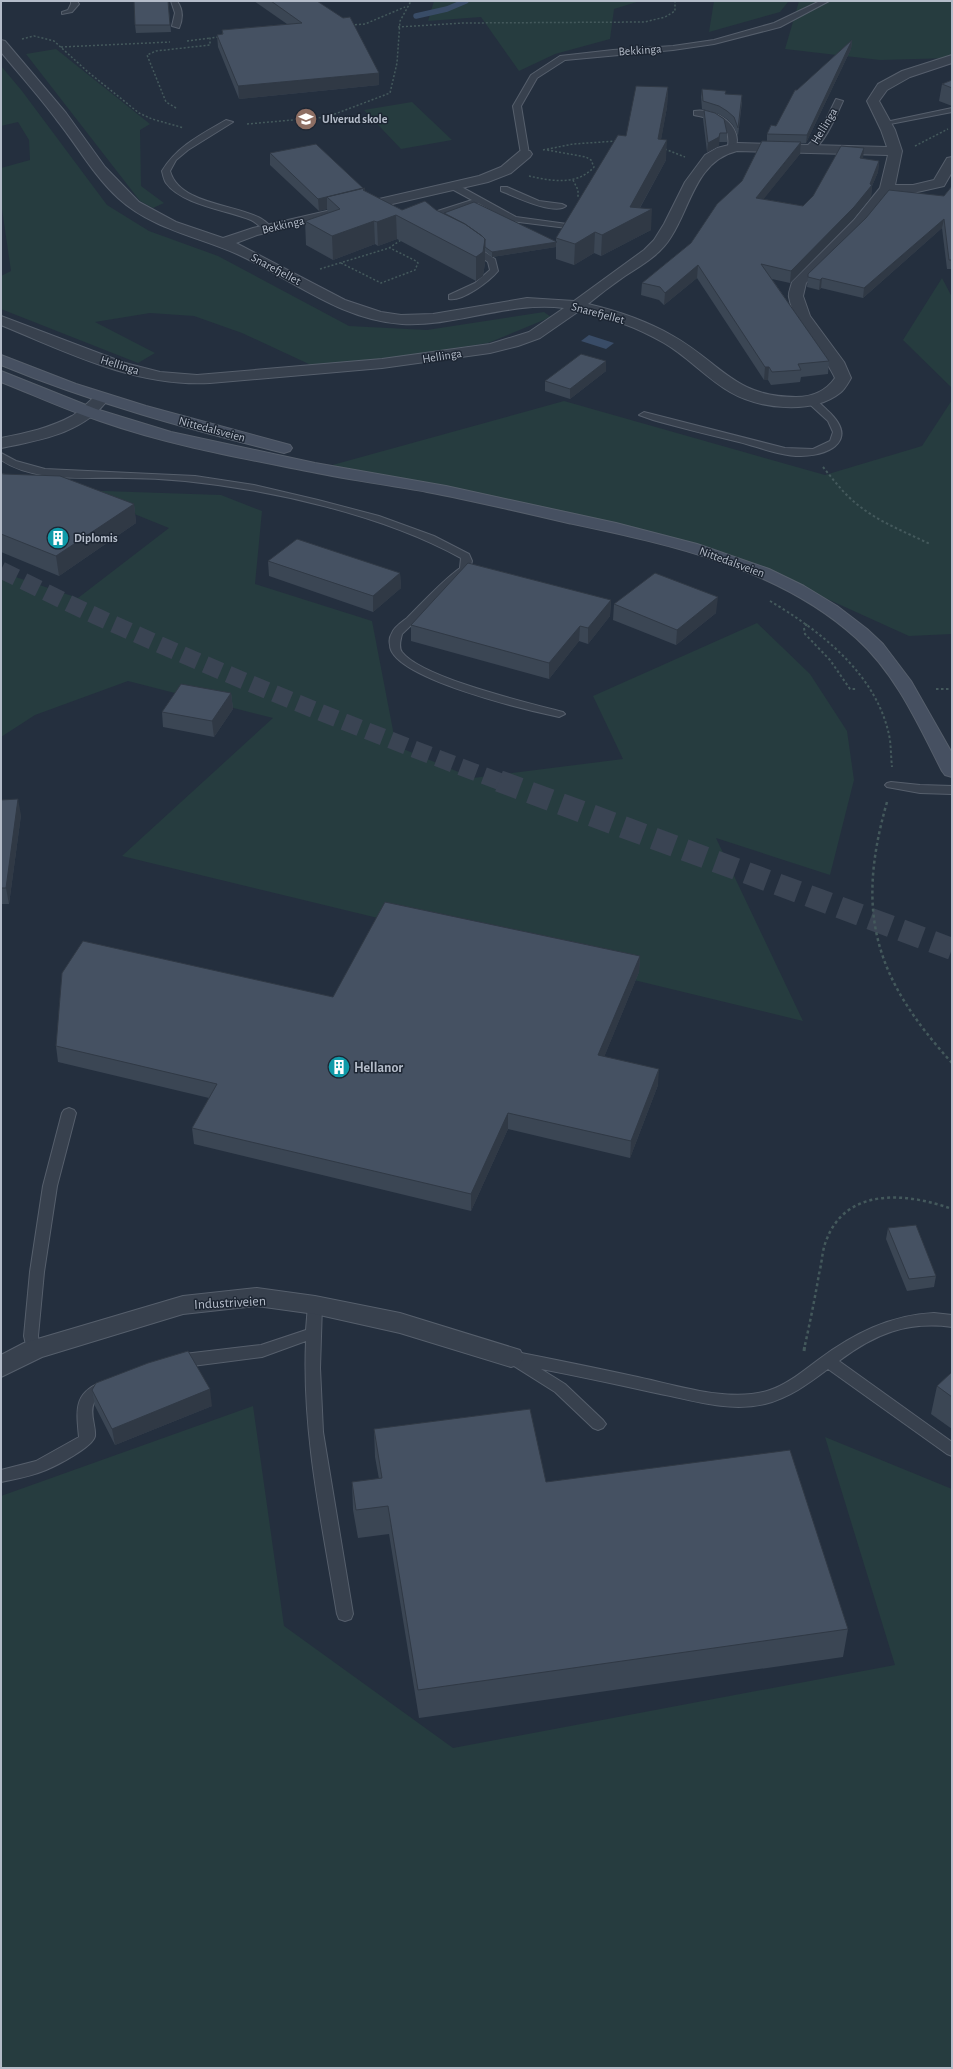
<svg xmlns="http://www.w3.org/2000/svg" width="953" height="2069" viewBox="0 0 953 2069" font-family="'Alegreya Sans',sans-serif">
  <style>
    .green { fill: #263c3f }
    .water { fill: #394c67 }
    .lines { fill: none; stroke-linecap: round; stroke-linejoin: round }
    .stream { stroke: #394c67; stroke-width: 5.5 }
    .highway-tunnel-far1 { stroke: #3a4453; stroke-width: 17; stroke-dasharray: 17 8; stroke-linecap: butt }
    .highway-tunnel { stroke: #3a4453; stroke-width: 22; stroke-dasharray: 22 11; stroke-linecap: butt }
    .lane-casing { stroke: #565f6c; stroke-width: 2 }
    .street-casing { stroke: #565f6c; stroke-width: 2 }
    .secondary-casing { stroke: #565f6c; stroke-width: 2 }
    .path-far3 { stroke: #44595c; stroke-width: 1.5; stroke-dasharray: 2 2; stroke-linecap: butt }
    .path-far2 { stroke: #44595c; stroke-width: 2; stroke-dasharray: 2.5 2.5; stroke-linecap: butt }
    .path-far1 { stroke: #44595c; stroke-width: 2.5; stroke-dasharray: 3 3; stroke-linecap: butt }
    .path { stroke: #44595c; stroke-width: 3; stroke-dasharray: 4 4; stroke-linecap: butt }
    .lane { fill: #38414e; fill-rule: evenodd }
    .street { fill: #38414e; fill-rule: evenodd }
    .secondary { fill: #465061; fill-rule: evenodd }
    .wall { fill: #3b4654 }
    .shaded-wall { fill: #303945 }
    .building { fill: #455162; stroke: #303945 }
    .labels { text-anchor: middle; stroke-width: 3; stroke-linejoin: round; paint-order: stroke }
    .far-street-label { font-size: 12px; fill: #b4bcc9; stroke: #1d2633 }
    .far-poi-label { font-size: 12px; font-weight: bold; fill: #b4bcc9; stroke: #1d2633; text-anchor: start }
    .poi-label { font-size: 14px; font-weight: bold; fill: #b4bcc9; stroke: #1d2633; text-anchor: start }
    .street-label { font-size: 14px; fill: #b4bcc9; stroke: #1d2633 }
  </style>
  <rect width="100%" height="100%" fill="#242f3e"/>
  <!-- green -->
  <path class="green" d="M434,1H640L614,9L610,39L555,54L519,71L481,17L428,21Z
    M714,1H784L788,2L780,12L709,32Z
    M799,1H952V58L880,60L785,49Z
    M56,49L150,124L140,130L141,186L164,203L153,208L140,201L26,54Z
    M1,66L22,91L107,205L149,231L218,256L349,326L427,330L544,312L551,317L488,343L397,357L311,365L242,333L194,316L150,313L95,322L155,353L138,363L1,309V276L11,271L1,202V168L30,160L29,140L18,122L1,126Z
    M412,102L452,140L401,149L364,110Z
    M942,278L952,297V388L903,340Z
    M952,400V634L909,636L814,593L693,548L318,469L564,401L825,475L922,446Z
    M75,490L221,495L262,511L255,584L372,621L396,746L473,778L623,759L593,696L757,623L810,674L847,731L854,780L830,875L716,838L803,1021L122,856L273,718L128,681L35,715L1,737V572L78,598L169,528Z
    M253,1406L284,1626L453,1748L895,1665L825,1437L952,1489V2068H1V1496Z"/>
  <!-- water -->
  <path class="water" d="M589,335L614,343L606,349L581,341Z"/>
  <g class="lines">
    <!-- stream -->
    <path class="stream" d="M416,16L447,9L466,1"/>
    <!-- highway-tunnel-far1 -->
    <path class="highway-tunnel-far1" d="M1,570C40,589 79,609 118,626C244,683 372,734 501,782"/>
    <!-- highway-tunnel -->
    <path class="highway-tunnel" d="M499,781L952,949"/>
    <!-- lane casing -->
    <g class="lane-casing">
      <path id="lane" d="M71,1H77L79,4L72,12L62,14V12L68,10L71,4Z
        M171,1H177C183,9 183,19 179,28L172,26L175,13Z
        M820,1H829L780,27L714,44L673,50L565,60L537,78L521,106L529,154L525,156L521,154L513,106L531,75L560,56L613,50L673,46L714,40L774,23Z
        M836,99L843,101C837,113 821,155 805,152V148L819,134Z
        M952,108V112L885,125L881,123Z
        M694,111C714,107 745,126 735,149L728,147C731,121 716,120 694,115Z
        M226,120L233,122L188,150L176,160L170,171C179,204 234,204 260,218C264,220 268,224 272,227V231C264,233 258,223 251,220C227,210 182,205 166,183C164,180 163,175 162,171C177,146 202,134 226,120Z
        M450,184H456L516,217L567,224L571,226L567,228L511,221L478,203L428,220H422V216L472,200L450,188Z
        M501,187H507L539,201L562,204L566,206C555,216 514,196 501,191Z
        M470,242L495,259L498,271C490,281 462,302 449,299V295L475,283L490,270L488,262L467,247L466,245Z
        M810,397C816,399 822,405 827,410C858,438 834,455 801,456C780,456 759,447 739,442C710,435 681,428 653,420L639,415L644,412L785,448L813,449L830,441L833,432L828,421L805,400Z
        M1,453L16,461L45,469L195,476L254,485L318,500L379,516L434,536L469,554L472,561L470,569L402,634C401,639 398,647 402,652C422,678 529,703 563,712L565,714L559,717C530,711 390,678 390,645C389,641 390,636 392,633C394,627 402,622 407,618C424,601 441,582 460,568L461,558C383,515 273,490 185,481C165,479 145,478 125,478C86,477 35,483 1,460Z
        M891,782L920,785L952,786V794L920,793L887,787L885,785L887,783Z
        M69,1108L74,1110L76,1113L57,1186L44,1272L38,1336L40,1350L38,1354L33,1356L28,1354L24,1336L30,1272L43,1186L62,1113L64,1110Z
        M315,1299L320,1301L322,1305L320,1368L323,1432L353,1614L351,1619L345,1621L339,1619L337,1614C322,1523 302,1434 306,1341L262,1357L177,1368L172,1366L170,1362L172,1358L184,1354L261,1345L306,1330L308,1305L310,1301Z
        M934,1313L952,1315V1327C907,1321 875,1334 839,1361L952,1442V1456L947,1454L828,1369C808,1384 789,1398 765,1404C727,1413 688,1399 651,1392C615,1384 578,1376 541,1369L565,1384L603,1420L606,1424L603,1428L598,1430L593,1428L555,1392L506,1361L504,1357L506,1353L511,1351C552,1359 592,1367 633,1376C673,1384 730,1404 770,1390C788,1384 803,1371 818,1360C853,1334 890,1315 934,1313Z
        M107,1380L112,1382L115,1386C110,1394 98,1394 94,1403C89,1413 96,1426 95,1436C93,1447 56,1466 46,1470C32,1476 15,1479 1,1482V1470L36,1461L79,1437C76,1407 74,1391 107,1380Z"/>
    </g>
    <!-- street casing -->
    <g class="street-casing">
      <path id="street" d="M1,40L5,41L66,113L105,167L139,202L176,222L223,238L253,228L479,176L501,167L520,151H530L532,154L530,157L511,173L488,182L257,235L236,243L345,300L381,312L401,315L433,314L527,298L574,301L644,250L654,240L664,224L685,182L705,155L717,148L737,143L887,147L881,130L867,101L878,84L902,71L952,55V63L910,77L887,90L879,101L895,130L902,151L895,185H913L934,180L947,158L952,157V172L944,186L913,193H891L864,226L806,283L803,296L810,316L844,362L851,378C848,383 845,389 840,393C812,415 759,409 730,392C706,378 688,357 664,343C638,328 609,317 579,311L540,338L518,346L490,353L382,368L210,383C136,387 68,353 1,325V316L125,363L160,372L197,375L382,359L490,344L529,332L564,308C508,301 457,327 402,324C340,320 292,279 237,254C196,236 152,229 118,198C93,175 77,145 56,119C39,96 19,74 1,52ZM737,151L888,155L880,188L854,220L792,282C791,287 788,293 789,297C794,326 823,351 835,378C826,391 812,397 796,397C734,397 721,363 673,336C647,321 618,311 588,304C600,294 612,285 625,276C642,265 660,255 671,237C691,206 696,161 737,151Z
        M101,393L107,395L109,398C85,433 40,440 1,448V438C26,433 50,428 72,416C82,410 94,395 101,393Z
        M257,1288L315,1296L400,1313L520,1350L524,1357L520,1364L511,1367L400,1333L315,1314L257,1306L183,1314L42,1357L1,1377V1355L24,1343L183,1296Z"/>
    </g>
    <!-- secondary casing -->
    <g class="secondary-casing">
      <path id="secondary" d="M1,355L76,384L146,406L290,445L292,448L290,451L284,453C188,429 93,403 1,365Z
        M1,371L96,409L171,432L315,463L446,486L616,523L697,544L769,569L804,586L837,606L867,629L883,644L911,681L952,753V777L945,775L942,771C918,724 896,674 856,638C778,567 667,544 568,523C521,512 474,501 427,492C389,485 350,480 312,472C241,458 168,445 100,421C66,410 34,395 1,382Z"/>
    </g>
    <!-- path-far3 -->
    <path class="path-far3" d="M351,25L365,24L405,7
      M398,27L462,23L645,22L665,17L675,11V1
      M22,39L34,36L54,41L88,72L139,113L152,119L184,128
      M187,41L210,38
      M61,47L170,42
      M176,108L166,102L147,55L156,51L210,45V38L219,37
      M247,124L327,117L390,93L397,63L400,21L411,1
      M915,146L948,129
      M665,149L685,157
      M543,150L573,144L617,141
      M529,176C551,181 577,186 594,167L591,160L586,157L547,150
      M573,180L578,190V198
      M341,263L381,283L415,270L418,263L416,261L390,248
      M320,269L389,248L401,240"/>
    <!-- path-far2 -->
    <path class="path-far2" d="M823,467C832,478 841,490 852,500C874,520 903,531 930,544
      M770,601C822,632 879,676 890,740C891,749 891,758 892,767
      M807,624L804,628L805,634L830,660L850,689H856
      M936,689H952"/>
    <!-- path-far1 -->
    <path class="path-far1" d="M887,802C855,914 875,978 952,1063
      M805,1345C810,1322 815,1298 819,1274C822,1263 822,1251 826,1241C846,1186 908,1193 952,1209"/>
    <!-- path -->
    <path class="path" d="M804,1351L805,1344"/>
    <!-- lane -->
    <use href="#lane" class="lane"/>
    <!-- street -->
    <use href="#street" class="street"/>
    <!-- secondary -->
    <use href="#secondary" class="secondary"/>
  </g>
  <!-- wall -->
  <path class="wall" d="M168,1L171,32L136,33L135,25Z
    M254,1H318L379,73V85L239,99L218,47L217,35L222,34V30L287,24Z
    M852,40L851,49L806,143H801L800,154L763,199L803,206L863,159L879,161L878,172L872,186L871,197L853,219L790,283L772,279L829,361L828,374L801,377L800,382L771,385L768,380H764L697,278L664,305L659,300L641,295L642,283L691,243L742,181L767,142V134L776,126L797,90Z
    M952,80V106L939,101L942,84Z
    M668,87L667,107L661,139L666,160L640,208L651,230L601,256L594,253L574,265L556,259V247L492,257L485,251V263L483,276L476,281L397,239L378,246L375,244L333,260L306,245L305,221L328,213L327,209L319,211L270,165V153L365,191L402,210H436L444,213L556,242V238L626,136Z
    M702,89L726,94L742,102L738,136L733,125L727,119L719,114L702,109L701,97Z
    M704,110L727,133V142H719V146L707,152L703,119Z
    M952,186V269H947L942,228L863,298L821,288L819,290L807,287L808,277L944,196Z
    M606,361V371L570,399L545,391V381Z
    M1,473L134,504L136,523L59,576L1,552Z
    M268,561L400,573L401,588L373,612L269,576Z
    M611,600L610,616L588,644L579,641L549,679L411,641V625Z
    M614,604L716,613L676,645L613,620Z
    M231,693L233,709L214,737L163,727L162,712Z
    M1,800L21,815L9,904H1Z
    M640,956L639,972L604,1057L658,1085L630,1158L508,1129L471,1211L194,1144L192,1128L209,1098L58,1062L56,1046L333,997Z
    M888,1228L936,1276L934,1287L907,1291L886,1239Z
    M952,1372V1429L931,1414L937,1386Z
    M92,1390L212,1406L115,1445L95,1406Z
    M374,1429L546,1482L848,1629L843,1657L419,1718L389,1534L358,1538L353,1510L352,1482L379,1479L375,1457Z"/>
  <!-- shaded-wall -->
  <path class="shaded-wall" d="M852,40L851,49L806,143L807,135Z
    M379,73V85L239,99L238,86Z
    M668,87L667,107L658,157L667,140L666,160L634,218L652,209L651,230L601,256L602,235L630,207L658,139Z
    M720,133L719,146L707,152L708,143Z
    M801,142L800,154L755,210L756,198Z
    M864,148L863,160L860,158Z
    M879,161L878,172L872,186L871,197L853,219L790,283L791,271L870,184Z
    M365,188L366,212L327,197V209L319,211L318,199Z
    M396,215L397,239L378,246L377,222Z
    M944,219L942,228L863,298L864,288Z
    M374,221L375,244L333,260L332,236Z
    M595,232L594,253L574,265L575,244Z
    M485,239V263L483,276L476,281V257Z
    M556,242V247L492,257V252Z
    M698,265L697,278L664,305L665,293Z
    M822,278L821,288L819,290L820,280Z
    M606,361V371L570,399V389Z
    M765,367H769L768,380H764Z
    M134,504L136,523L59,576L56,556Z
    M400,573L401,588L373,612V596Z
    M718,597L716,613L676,645L677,630Z
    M611,600L610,616L588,644V628Z
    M580,626L579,641L549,679V663Z
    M231,693L233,709L214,737L212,721Z
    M18,799L21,815L9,904L6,888Z
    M640,956L639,972L598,1072V1055Z
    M659,1069L658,1085L630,1158L631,1141Z
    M508,1113V1129L471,1211V1194Z
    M210,1389L212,1406L115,1445L112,1429Z"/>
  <!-- building -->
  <path class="building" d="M134,1H168L170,25H135Z
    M271,1H317L343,18L350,17L379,73L238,86L217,35L223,34L222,30L302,23Z
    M852,40L807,135L767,134L771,125L776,126L795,90H797Z
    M952,80V88L942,84Z
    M636,86L668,87L658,139L667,140L630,207L652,209L602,235L595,232L575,244L556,238L618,135L626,136Z
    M702,89L726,91L725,94L742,95L738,128L734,117L727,111L719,106L703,101Z
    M704,110L715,113L724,119L727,133H720L719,137L708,143Z
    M762,141L801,142L756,198L803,206L813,196L841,146L864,148L860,158L879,161L870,184L872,185L854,207L791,271L761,264L829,361L798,364L801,370L772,372L769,367H765L698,265L665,293L660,287L642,283L691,243L717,204L742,181Z
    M316,144L363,188L318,199L270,153Z
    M952,186V260H949L944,219L864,288L822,278L820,280L808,277V274L866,218L889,190L944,196Z
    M365,188L363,190L402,210L425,201L436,210L465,224L482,236L485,239L483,252L476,257L396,215L377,222L374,221L332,236L305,221L340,209L327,197Z
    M474,202L557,242L492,252L485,247V239L482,236L465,224L444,213Z
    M581,354L606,361L570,389L545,381Z
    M1,473L3,474L60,476L134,504L56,556L1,534Z
    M297,539L400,573L373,596L268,561Z
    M468,563L611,600L588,628L580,626L549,663L411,625Z
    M655,573L718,597L677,630L614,604Z
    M181,684L231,693L212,721L162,712Z
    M18,799L6,888H1V800Z
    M385,902L640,956L598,1055L659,1069L631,1141L508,1113L471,1194L192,1128L217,1084L56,1046L62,973L83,941L333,997Z
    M916,1225L936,1276L909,1279L888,1228Z
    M188,1351L210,1389L112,1429L92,1390L96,1383L148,1363Z
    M952,1372V1397L937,1386Z
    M530,1409L546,1482L790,1450L848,1629L418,1690L388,1506L356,1510L352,1482L382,1478L374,1429Z"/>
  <!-- icons -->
  <defs>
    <g id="school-disc" transform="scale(1.15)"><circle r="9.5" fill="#8d6e63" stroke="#1d2633"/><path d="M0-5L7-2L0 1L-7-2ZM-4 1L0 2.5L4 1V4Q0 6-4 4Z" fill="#fff"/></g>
    <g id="building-disc" transform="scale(1.15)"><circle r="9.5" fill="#0f9aa8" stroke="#1d2633"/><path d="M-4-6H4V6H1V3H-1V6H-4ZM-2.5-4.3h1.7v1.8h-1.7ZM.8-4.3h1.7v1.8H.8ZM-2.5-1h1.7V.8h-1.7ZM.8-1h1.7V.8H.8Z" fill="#fff"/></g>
  </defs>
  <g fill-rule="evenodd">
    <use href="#school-disc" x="306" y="119"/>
    <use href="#building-disc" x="58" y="538"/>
    <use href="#building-disc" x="339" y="1067"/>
  </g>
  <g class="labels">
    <!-- far-street labels -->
    <g class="far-street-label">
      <text transform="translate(640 50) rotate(-4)" y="4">Bekkinga</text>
      <text transform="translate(824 126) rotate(-59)" y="4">Hellinga</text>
      <text transform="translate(283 225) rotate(-13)" y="4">Bekkinga</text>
      <text transform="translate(276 269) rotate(28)" y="4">Snarefjellet</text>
      <text transform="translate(598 313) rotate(15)" y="4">Snarefjellet</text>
      <text transform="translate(442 356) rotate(-9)" y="4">Hellinga</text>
      <text transform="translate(120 365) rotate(17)" y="4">Hellinga</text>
      <text transform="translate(212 429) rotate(15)" y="4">Nittedalsveien</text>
      <text transform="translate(732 562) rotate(20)" y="4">Nittedalsveien</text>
    </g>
    <!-- far-poi labels -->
    <g class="far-poi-label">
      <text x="322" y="123">Ulverud skole</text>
      <text x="74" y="542">Diplomis</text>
    </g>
    <!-- poi labels -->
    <g class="poi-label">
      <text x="354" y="1072">Hellanor</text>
    </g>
    <!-- street labels -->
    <g class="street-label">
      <text transform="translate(230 1302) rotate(-3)" y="5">Industriveien</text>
    </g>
  </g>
  <!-- border -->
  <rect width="953" height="2069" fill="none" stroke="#b4bcc9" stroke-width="4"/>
</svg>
